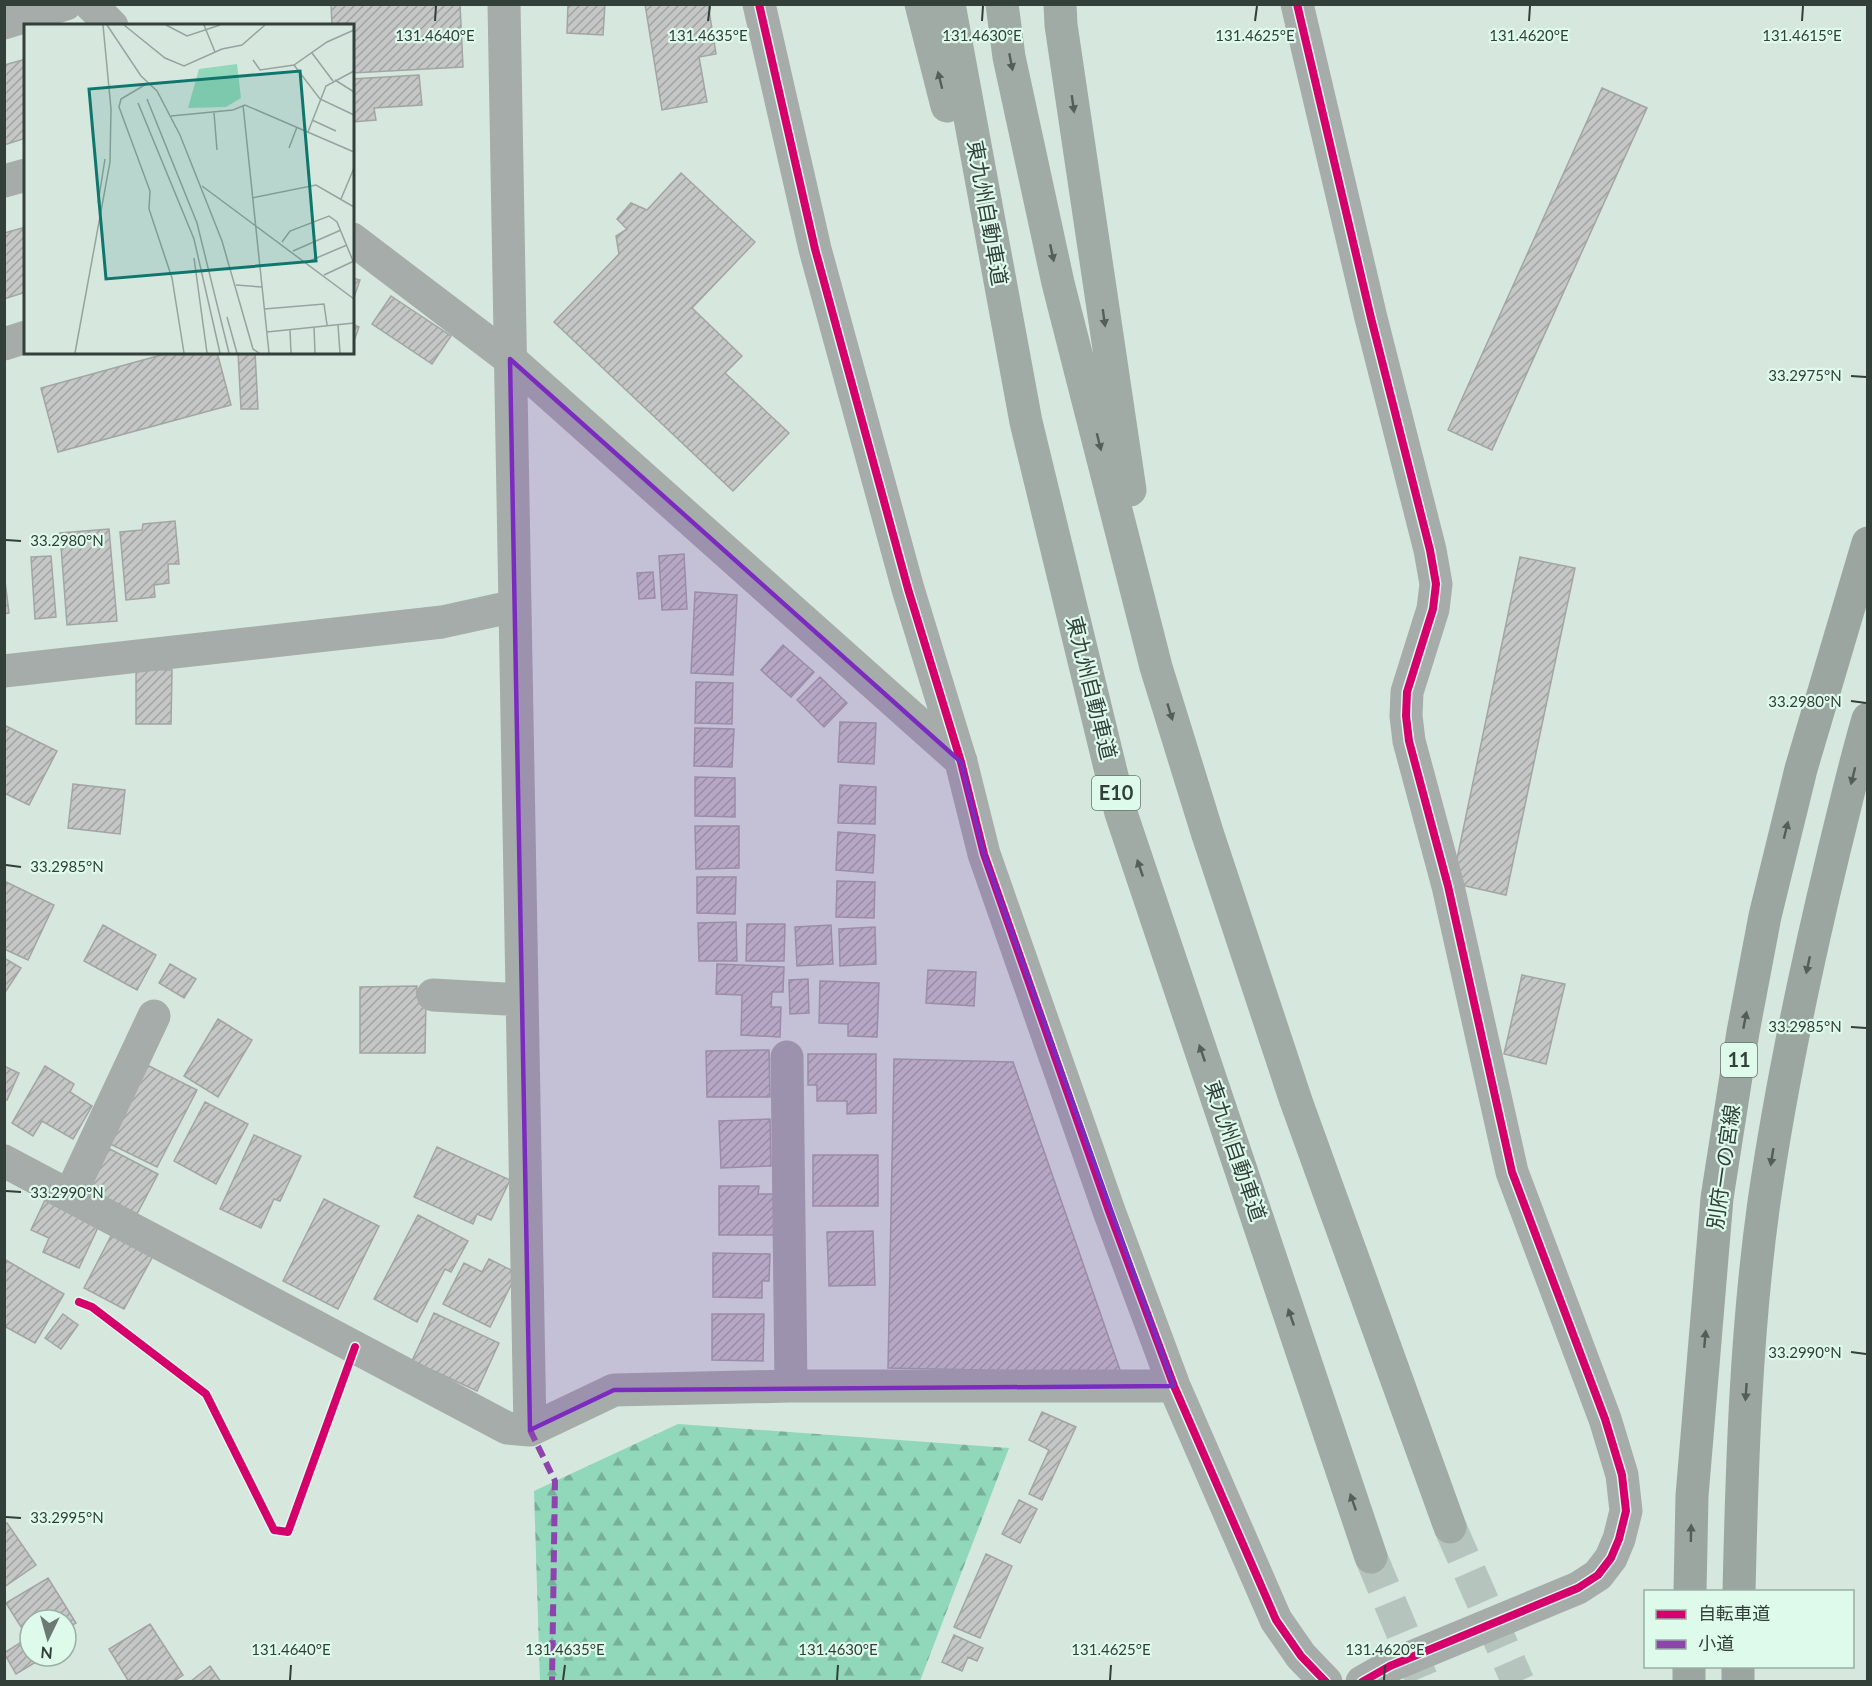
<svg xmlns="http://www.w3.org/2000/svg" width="1872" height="1686" viewBox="0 0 1872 1686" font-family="Lato,'Noto Sans JP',sans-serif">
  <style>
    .forest { fill: url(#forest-firs) }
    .building { fill: url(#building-hatch); stroke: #a2a5a4; stroke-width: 1.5 }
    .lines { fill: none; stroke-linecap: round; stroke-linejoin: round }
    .highway-tunnel { stroke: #b5c5bd; stroke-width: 33; stroke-dasharray: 33 16; stroke-linecap: butt }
    .minor { stroke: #a6aca9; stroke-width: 33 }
    .major { stroke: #9ca6a1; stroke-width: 33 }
    .highway { stroke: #a0aba5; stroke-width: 33 }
    .quiet { stroke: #8e44ad; stroke-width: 6; stroke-dasharray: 12 6; stroke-linecap: butt }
    .cycleway-casing { stroke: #ddfaeb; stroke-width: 11 }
    .cycleway { stroke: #d6006c; stroke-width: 8 }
    .oneway { fill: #545f59 }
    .oneway2 { fill: #525e58 }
    .marked { fill: #7b2cbf; fill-opacity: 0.2; stroke: #7b2cbf; stroke-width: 4.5; stroke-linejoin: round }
    .ticks { fill: none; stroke: #333f39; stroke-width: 2 }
    .labels { text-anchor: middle; stroke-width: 4.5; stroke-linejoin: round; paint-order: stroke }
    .shield { fill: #ddfaeb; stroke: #66776e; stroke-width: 1.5 }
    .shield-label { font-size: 20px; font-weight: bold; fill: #333f39 }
    .street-label { font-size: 21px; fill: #333f39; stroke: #ddfaeb }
    .inset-road { fill: none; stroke: #95a49c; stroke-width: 1.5 }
    .view { fill: #0f766e; fill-opacity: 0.15; stroke: #0f766e; stroke-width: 3 }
    .inset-edge { fill: none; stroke: #333f39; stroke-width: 3 }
    .ticks-label { font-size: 15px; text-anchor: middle; fill: #333f39; stroke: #ddfaeb; stroke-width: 4.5; stroke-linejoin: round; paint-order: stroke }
  </style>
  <defs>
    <pattern id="forest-firs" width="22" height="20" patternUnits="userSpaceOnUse" patternTransform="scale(1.5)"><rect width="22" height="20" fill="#91d7ba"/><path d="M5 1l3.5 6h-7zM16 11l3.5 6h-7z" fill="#77b098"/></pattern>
    <pattern id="building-hatch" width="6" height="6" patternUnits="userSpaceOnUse" patternTransform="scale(1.5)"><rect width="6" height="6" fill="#c5c7c6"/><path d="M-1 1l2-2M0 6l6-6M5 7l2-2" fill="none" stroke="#a1a3a2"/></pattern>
  </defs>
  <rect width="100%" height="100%" fill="#d6e7de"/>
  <!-- forest -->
  <path class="forest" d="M678,1424L1009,1448L920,1681H540L534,1491Z"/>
  <!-- building -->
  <path class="building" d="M331,4H460L463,67L352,73V26H332Z
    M568,4H605L603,35L567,33Z
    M645,4H708L716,54L699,57L707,102L662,110Z
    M26,59V138L4,145V65Z
    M419,75L422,105L374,108L376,120L352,122V79Z
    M1602,88L1647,108L1492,450L1448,430Z
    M681,173L755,242L692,308L742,356L725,373L789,433L733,491L554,322L619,254L616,236L627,229L617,219L631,203L647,210Z
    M26,227V292L4,299V233Z
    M352,278L360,280L352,303Z
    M391,296L451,336L432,364L372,324Z
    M352,324L359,327L353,344H352Z
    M172,352H217L231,405L58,452L41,388Z
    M238,352H255L258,409H241Z
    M175,521L179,564H168L169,583L154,585L155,597L126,600L120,532L142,530L143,524Z
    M109,529L117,621L67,625L60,533Z
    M684,554L687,609L662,610L659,556Z
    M51,556L56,617L35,619L31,557Z
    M1520,557L1575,568L1506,895L1452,883Z
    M653,572L655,598L639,599L637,573Z
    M5,581L9,613L4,614V582Z
    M695,592L737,595L733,675L691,673Z
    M783,645L814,672L791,697L761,670Z
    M136,669L172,670L171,724H136Z
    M820,677L847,703L824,727L797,700Z
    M696,682L733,683L732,724L695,723Z
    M840,722L876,723L874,764L838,762Z
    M4,725L57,751L29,805L4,793Z
    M695,728L734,729L732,767L694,766Z
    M695,777L735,778V817L695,816Z
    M73,784L125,790L120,834L68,828Z
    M840,785L876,787L875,824L838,823Z
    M695,826H739V868L696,869Z
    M838,832L875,835L873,873L836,870Z
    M697,877H736L735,914L697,913Z
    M4,881L54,905L28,960L4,949Z
    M837,881L875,882L874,918L836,917Z
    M736,922L737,961H699L698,923Z
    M747,924H785L784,961H746Z
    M103,925L156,955L137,990L84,961Z
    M831,925L833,964L797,966L795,927Z
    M875,927L876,964L840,966L839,929Z
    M4,958L21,968L4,994Z
    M170,964L196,979L184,998L159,983Z
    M717,964L784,967L783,992H772L771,1007H781L780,1037L741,1035L742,995L716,994Z
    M928,970L976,972L974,1006L926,1003Z
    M1522,975L1565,984L1546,1064L1504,1054Z
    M808,979L809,1013L790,1014L789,980Z
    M820,981L879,983L877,1037L848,1036V1024L819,1023Z
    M417,986V997L426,998L425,1053H360V987Z
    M218,1019L252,1040L218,1097L184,1076Z
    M769,1050L770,1097H707L706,1051Z
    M808,1054H876V1113L847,1114V1101H817V1085H808Z
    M894,1059L1013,1062L1121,1373L888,1368Z
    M147,1065L197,1090L157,1167L108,1143Z
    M4,1066L19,1073L7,1100L4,1099Z
    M45,1066L74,1084L70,1092L92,1106L73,1139L42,1121L33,1136L12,1123Z
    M205,1102L248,1124L216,1184L174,1161Z
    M770,1119L771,1166L721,1168L719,1121Z
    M254,1135L301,1156L280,1201L274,1199L261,1228L220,1209Z
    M104,1146L158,1174L137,1214L91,1190L89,1175Z
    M437,1147L510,1180L491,1220L477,1214L473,1224L414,1197Z
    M813,1155H878V1206H813Z
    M719,1186H759L758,1194H779L778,1235H719Z
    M46,1198L100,1223L79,1268L43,1252L49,1238L31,1230Z
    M324,1199L379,1226L338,1309L283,1281Z
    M418,1215L468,1241L451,1272L445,1269L417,1322L374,1299Z
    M873,1231L875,1285L829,1286L827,1232Z
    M112,1234L153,1256L124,1309L84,1288Z
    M713,1253L770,1254L769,1281H762V1298L713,1297Z
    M4,1259L64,1294L35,1343L4,1326Z
    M489,1259L517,1273L490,1327L443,1304L464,1263L482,1272Z
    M434,1313L499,1343L477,1391L412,1361Z
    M63,1314L78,1325L61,1349L45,1338Z
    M712,1314H764L763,1361L712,1360Z
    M1042,1412L1076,1427L1042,1500L1029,1494L1049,1450L1029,1440Z
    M1019,1500L1037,1509L1020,1543L1002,1534Z
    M7,1523L36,1565L4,1587V1525Z
    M986,1554L1012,1566L980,1638L954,1627Z
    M48,1578L76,1623L66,1629V1620H30V1656H46L16,1674L4,1653L28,1638L6,1603Z
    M150,1624L183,1675L173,1682H129L109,1649Z
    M954,1635L983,1648L977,1661L968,1657L962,1671L942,1662Z
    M210,1666L221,1682H190Z"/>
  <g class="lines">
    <!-- highway-tunnel -->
    <path class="highway-tunnel" d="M1450,1527L1518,1682
      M1371,1557L1423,1682"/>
    <!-- minor -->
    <path class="minor" d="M90,4L112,26
      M504,4L530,1430
      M759,4L815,249L908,589L961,762L984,854L1109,1211L1174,1386L1276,1620L1301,1656L1326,1682
      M1297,4L1371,318L1430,550L1436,584L1433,609L1407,692L1406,716L1409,741L1448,886L1512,1172L1605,1419L1622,1475L1626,1511L1619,1539L1611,1558L1598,1575L1578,1588L1390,1666L1362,1682
      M4,23L66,4
      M4,181L26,175
      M352,239L510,359L961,761
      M4,344L26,337
      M4,671L442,622L515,606
      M433,995L522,1000
      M787,1057L791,1386
      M4,1161L507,1428L530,1430L614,1390L791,1386H1174
      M70,1195L154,1016"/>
    <!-- major -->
    <path class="major" d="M1690,1592L1692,1496L1717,1198L1743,1032L1765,916L1801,769L1868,543
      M1739,1592C1742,1462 1746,1331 1764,1202C1781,1084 1806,967 1834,851C1845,807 1855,763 1868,719
      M1689,1682V1666
      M1738,1682V1666"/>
    <!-- highway -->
    <path class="highway" d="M921,4L947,106
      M949,4L1026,422L1121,813L1371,1557
      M1002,4L1009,57L1058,283L1156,667L1207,832L1296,1101L1450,1527
      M1060,4L1061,25L1130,490"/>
    <!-- quiet -->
    <path class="quiet" d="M530,1430L555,1481L552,1682"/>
    <!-- cycleway casing -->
    <g class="cycleway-casing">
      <path id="cycleway" d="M759,4L815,249L908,589L961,762L984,854L1109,1211L1174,1386L1276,1620L1301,1656L1326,1682
        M1297,4L1371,318L1430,550L1436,584L1433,609L1407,692L1406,716L1409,741L1448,886L1512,1172L1605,1419L1622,1475L1626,1511L1619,1539L1611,1558L1598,1575L1578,1588L1390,1666L1362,1682
        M79,1302L92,1307L206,1394L274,1530L288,1532L355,1347"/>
    </g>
    <!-- cycleway -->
    <use href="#cycleway" class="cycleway"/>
  </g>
  <!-- one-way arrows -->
  <defs><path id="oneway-solid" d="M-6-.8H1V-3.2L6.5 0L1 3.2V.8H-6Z" transform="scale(1.5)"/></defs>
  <g class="oneway">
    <use href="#oneway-solid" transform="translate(1011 62) rotate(79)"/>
    <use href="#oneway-solid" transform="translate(940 80) rotate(-104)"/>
    <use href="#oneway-solid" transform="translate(1073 104) rotate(82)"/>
    <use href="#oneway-solid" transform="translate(1052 253) rotate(78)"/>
    <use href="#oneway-solid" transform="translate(1104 318) rotate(82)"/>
    <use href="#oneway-solid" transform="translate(1099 442) rotate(76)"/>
    <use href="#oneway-solid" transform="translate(1170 712) rotate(73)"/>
    <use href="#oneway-solid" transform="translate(1140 868) rotate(-109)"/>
    <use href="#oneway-solid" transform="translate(1202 1053) rotate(-109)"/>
    <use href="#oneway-solid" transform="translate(1291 1317) rotate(-109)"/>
    <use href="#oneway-solid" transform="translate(1353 1502) rotate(-109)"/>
  </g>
  <g class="oneway2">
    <use href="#oneway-solid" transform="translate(1853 776) rotate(104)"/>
    <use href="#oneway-solid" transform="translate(1786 830) rotate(-76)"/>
    <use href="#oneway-solid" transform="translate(1808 965) rotate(102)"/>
    <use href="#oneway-solid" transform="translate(1745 1020) rotate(-79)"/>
    <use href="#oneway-solid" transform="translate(1772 1157) rotate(99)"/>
    <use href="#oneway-solid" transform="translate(1705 1339) rotate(-85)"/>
    <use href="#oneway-solid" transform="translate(1746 1392) rotate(94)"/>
    <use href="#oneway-solid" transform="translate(1691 1533) rotate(-89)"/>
  </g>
  <!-- marked area -->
  <path class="marked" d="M510,359L961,762L984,854L1174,1386L614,1390L530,1430Z"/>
  <!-- ticks -->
  <path class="ticks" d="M435,21L436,6M708,21L710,6M982,21L983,6M1255,21L1257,6M1529,21L1530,6M1802,21L1803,6M1851,376L1866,377M6,540L21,541M1851,701L1866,703M6,865L21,867M1851,1027L1866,1028M6,1191L21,1192M1851,1352L1866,1354M6,1517L21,1518M290,1680L291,1665M563,1680L565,1665M837,1680L838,1665M1110,1680L1111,1665M1384,1680L1385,1665"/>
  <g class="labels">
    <!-- shield labels -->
    <g class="shield">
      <rect x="1092" y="776" width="48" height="34" rx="4.5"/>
      <rect x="1721" y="1043" width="36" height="34" rx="4.5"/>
    </g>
    <g class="shield-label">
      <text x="1116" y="800">E10</text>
      <text x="1739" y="1067">11</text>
    </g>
    <!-- street labels -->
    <g class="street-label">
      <text transform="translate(987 213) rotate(80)" y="7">東九州自動車道</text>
      <text transform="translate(1091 688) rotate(76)" y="7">東九州自動車道</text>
      <text transform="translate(1235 1151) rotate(71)" y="7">東九州自動車道</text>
      <text transform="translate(1724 1167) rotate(-82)" y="7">別府一の宮線</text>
    </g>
  </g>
  <!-- overview -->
  <g transform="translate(24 24)">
    <rect width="330" height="330" fill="#d6e7de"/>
    <path d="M213,40L217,74L202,83L164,84L175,45Z" fill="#91d7ba"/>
    <path class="inset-road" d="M83,1L117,52L133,67L156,111L198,217L229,325L235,329M100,1L141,34L160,42L198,25L218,21L241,1M142,1L163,12L196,1M180,1L191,28M288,29L309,57M229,36L236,46L270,41L303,18L330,6M270,41L296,75L330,91M311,56L330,68M124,59L97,75L95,83L126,167L125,185L148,254L160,329M123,75L173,199L205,329M114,79L170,215L196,329M219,81L245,329M190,89L193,126M147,92L209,86L221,81L330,128M288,96L312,107M284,108L302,62L330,47M265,124L273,103M178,162L330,275M228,174L292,161L330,183M317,175L330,144M74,179L81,135M258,218L266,207L305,192L313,198L329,237M269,227L317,206M170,234L183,329M283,238L323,221M300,251L330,237M212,261L238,263M240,285L300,280L303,301M203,293L213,329M314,301L316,329M290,303L291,329M266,306L267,329M243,308L330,299M51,329L86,138L87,85L79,1"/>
    <path class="view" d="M276,47L292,237L82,255L65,65Z"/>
    <rect width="330" height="330" class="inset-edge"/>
  </g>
  <g class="ticks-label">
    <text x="435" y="41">131.4640°E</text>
    <text x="708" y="41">131.4635°E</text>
    <text x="982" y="41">131.4630°E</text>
    <text x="1255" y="41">131.4625°E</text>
    <text x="1529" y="41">131.4620°E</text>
    <text x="1802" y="41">131.4615°E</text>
    <text x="1805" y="381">33.2975°N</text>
    <text x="67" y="546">33.2980°N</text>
    <text x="1805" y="707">33.2980°N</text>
    <text x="67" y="872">33.2985°N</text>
    <text x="1805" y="1032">33.2985°N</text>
    <text x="67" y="1198">33.2990°N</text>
    <text x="1805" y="1358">33.2990°N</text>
    <text x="67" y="1523">33.2995°N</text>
    <text x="291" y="1655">131.4640°E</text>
    <text x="565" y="1655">131.4635°E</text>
    <text x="838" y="1655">131.4630°E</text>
    <text x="1111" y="1655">131.4625°E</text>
    <text x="1385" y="1655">131.4620°E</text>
  </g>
  <!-- border -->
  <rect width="1872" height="1686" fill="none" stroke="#333f39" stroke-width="12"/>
  <!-- legend -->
  <rect x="1644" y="1590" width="210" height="78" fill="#ddfaeb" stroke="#99afa4" stroke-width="1.5"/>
  <rect x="1656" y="1610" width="30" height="9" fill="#d6006c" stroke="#99afa4" stroke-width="1.5"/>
  <text x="1698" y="1620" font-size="18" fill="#333f39">自転車道</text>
  <rect x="1656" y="1640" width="30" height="9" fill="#8e44ad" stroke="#99afa4" stroke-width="1.5"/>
  <text x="1698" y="1650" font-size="18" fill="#333f39">小道</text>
  <!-- north arrow -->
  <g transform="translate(48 1638) rotate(185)"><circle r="28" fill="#ddfaeb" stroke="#99afa4" stroke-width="1.5"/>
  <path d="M0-4.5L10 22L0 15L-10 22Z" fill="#6c7a73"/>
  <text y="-9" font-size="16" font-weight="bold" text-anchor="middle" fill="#333f39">N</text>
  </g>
</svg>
